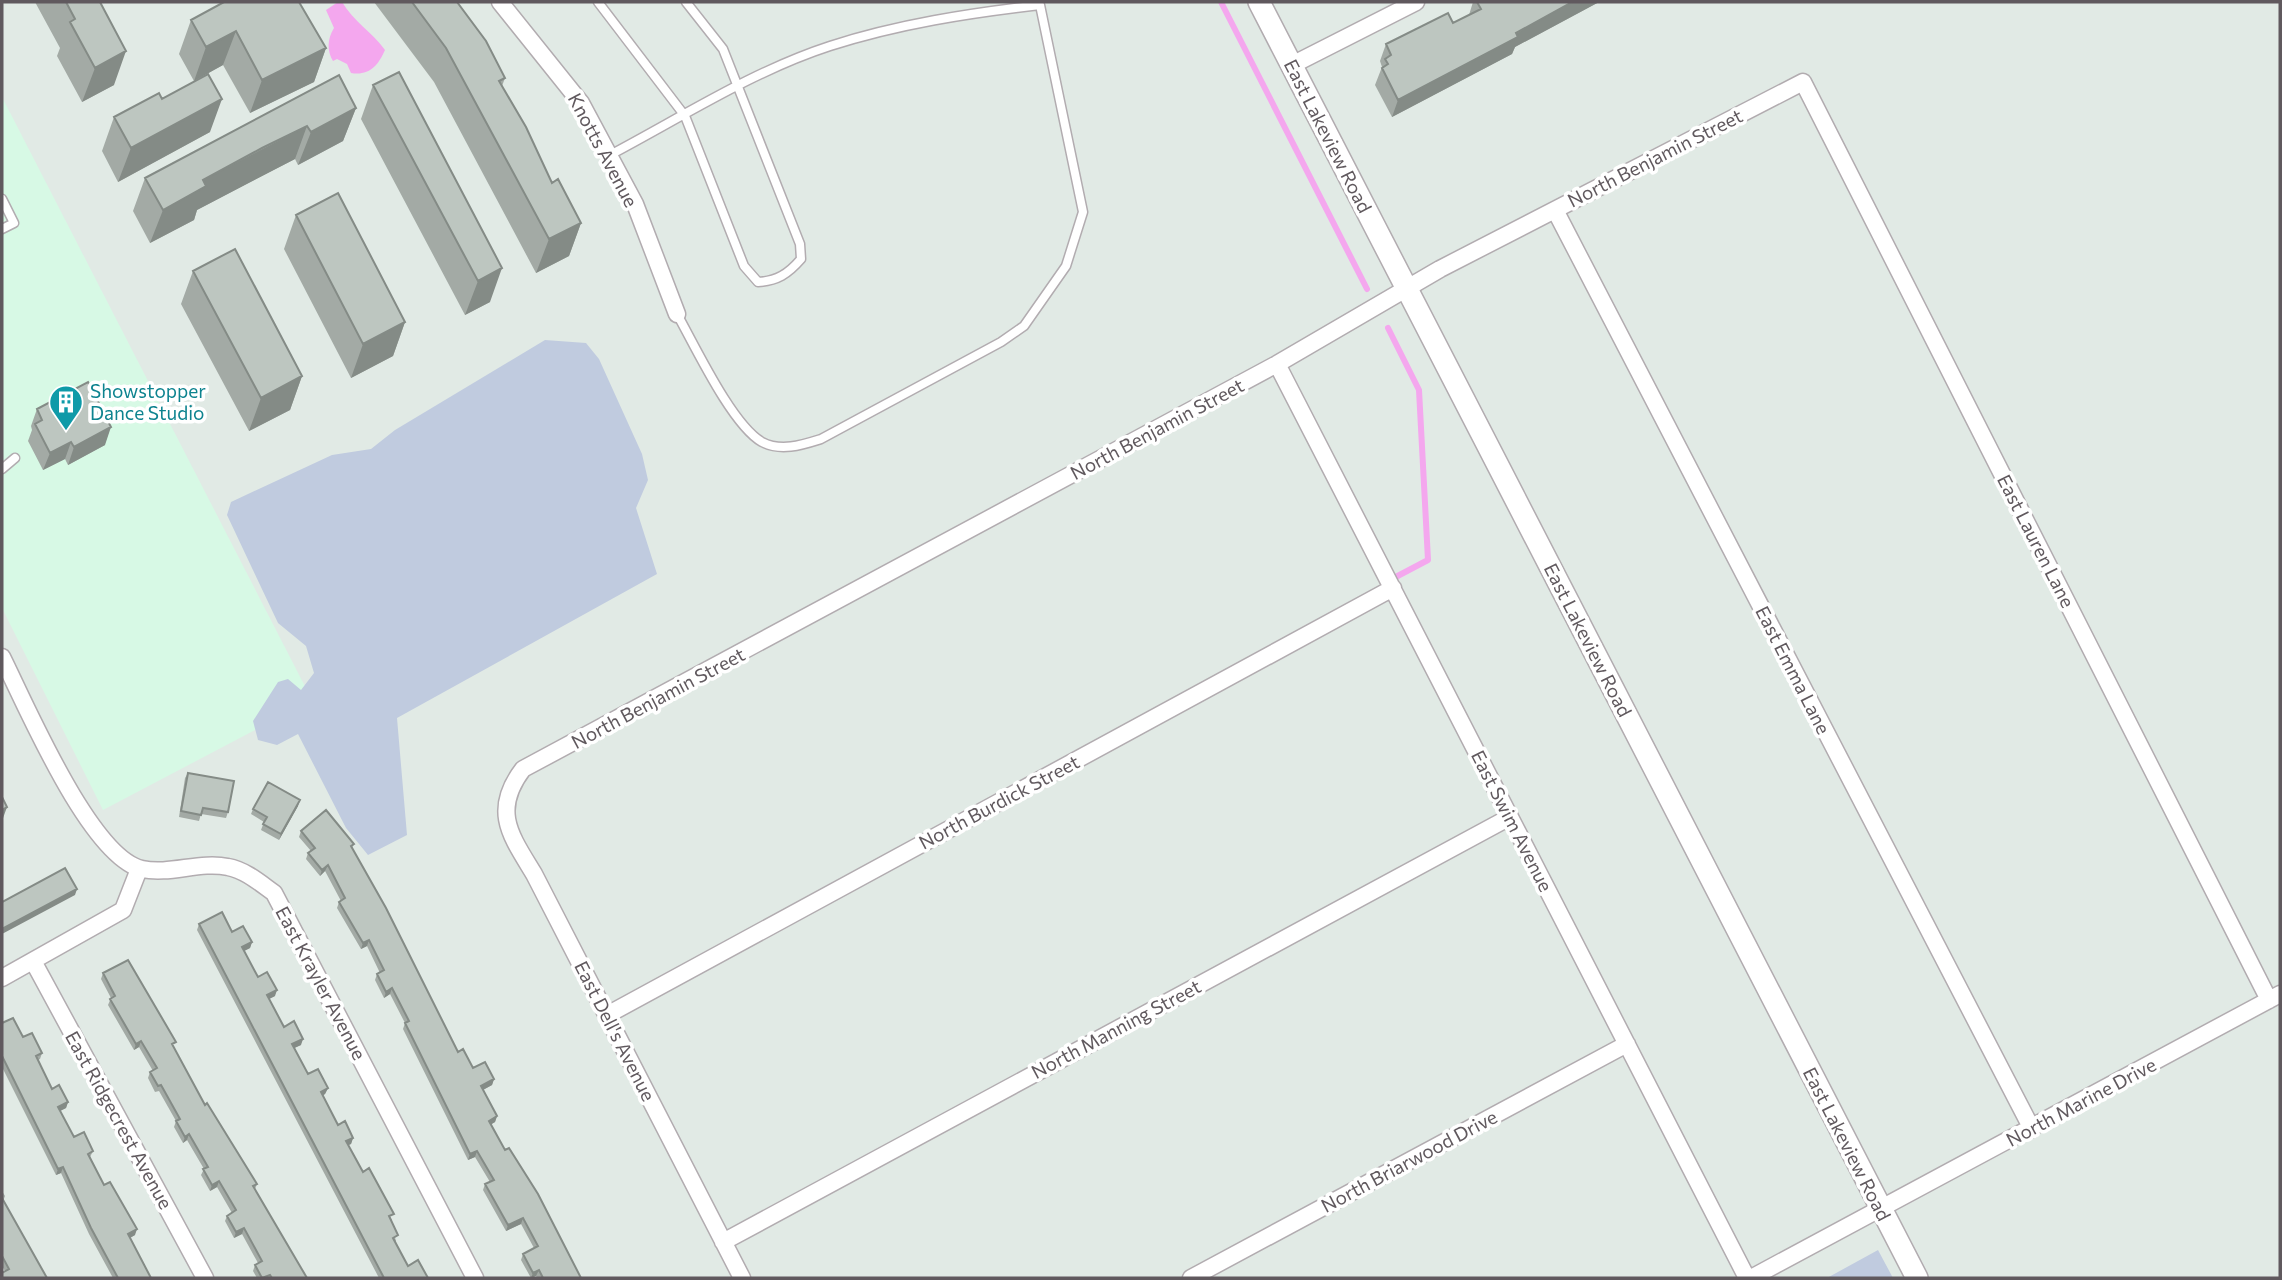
<svg xmlns="http://www.w3.org/2000/svg" width="2282" height="1280" viewBox="0 0 2282 1280" font-family="Commissioner,sans-serif">
  <style>
    .commercial { fill: #d7f9e5 }
    .green { fill: #c0cbdf }
    .water { fill: #f4a7ee }
    .lines { fill: none; stroke-linecap: round; stroke-linejoin: round }
    .stream { stroke: #f4a7ee; stroke-width: 6 }
    .service-casing { stroke: #b2acb0; stroke-width: 11 }
    .minor-casing { stroke: #b2acb0; stroke-width: 19 }
    .tertiary-casing { stroke: #b2acb0; stroke-width: 24 }
    .service { stroke: #fff; stroke-width: 8 }
    .minor { stroke: #fff; stroke-width: 16 }
    .tertiary { stroke: #fff; stroke-width: 21 }
    .wall { fill: #a3aaa5 }
    .shaded-wall { fill: #848b86 }
    .building { fill: #bdc6c0; stroke: #848b86; stroke-width: 2 }
    .labels { text-anchor: middle; stroke-width: 7; stroke-linejoin: round; paint-order: stroke }
    .street-label { font-size: 19px; fill: #60595e; stroke: #fff }
    .culture-label { font-size: 19px; fill: #0d838f; stroke: #fff; text-anchor: start }
  </style>
  <rect width="100%" height="100%" fill="#e1eae5"/>
  <!-- commercial -->
  <path class="commercial" d="M2,97L312,700L103,810L2,608Z"/>
  <!-- green -->
  <path class="green" d="M545,340L586,343L599,359L642,454L648,480L636,508L657,574L397,718L407,835L368,855L346,828L298,734L277,745L258,740L253,721L278,682L288,679L301,690L314,673L306,646L278,623L227,515L231,502L332,455L371,449L395,430Z
    M1878,1250L1893,1278H1827Z"/>
  <!-- water -->
  <path class="water" d="M338,2H342C354,22 371,31 385,50C378,66 369,76 351,73L347,64L337,59L333,61C327,51 327,39 334,28L326,10Z"/>
  <g class="lines">
    <!-- stream -->
    <path class="stream" d="M1221,2L1367,289
      M1388,328L1419,390L1428,560L1390,580"/>
    <!-- service casing -->
    <g class="service-casing">
      <path id="service" d="M598,2L685,116L744,266L758,282C777,281 788,274 801,259L800,244L723,49L686,2
        M610,155C682,117 753,71 830,46C898,24 970,13 1040,5L1083,212L1066,266L1024,326L1001,342L821,439C802,445 781,452 762,442C732,425 695,346 677,314
        M2,199L14,223L2,229
        M2,469L15,458"/>
    </g>
    <!-- minor casing -->
    <g class="minor-casing">
      <path id="minor" d="M500,2L581,103L635,204L677,314
        M1292,65L1416,2
        M1555,210L2032,1129
        M1277,364L1747,1278
        M2,657C26,705 90,857 142,869C170,875 200,861 228,867C245,870 260,883 274,893L475,1278
        M33,961L205,1278
        M2,978L123,910L139,869
        M607,1015L1393,588
        M723,1242L1510,817
        M742,1278L534,874C511,836 491,811 523,769L1277,364L1440,269L1803,82L2269,1000
        M1191,1278L1627,1044
        M1751,1278L2280,994"/>
    </g>
    <!-- tertiary casing -->
    <g class="tertiary-casing">
      <path id="tertiary" d="M1259,2L1917,1278"/>
    </g>
    <!-- service -->
    <use href="#service" class="service"/>
    <!-- minor -->
    <use href="#minor" class="minor"/>
    <!-- tertiary -->
    <use href="#tertiary" class="tertiary"/>
  </g>
  <!-- wall -->
  <path class="wall" d="M35,2H100L114,85L82,102L57,56L60,48Z
    M374,2H457L505,78L502,86L552,183L581,223L569,256L536,273L434,82Z
    M1473,2H1599L1515,47L1512,54L1392,117L1375,85L1382,67L1380,61L1386,44L1453,23L1469,15Z
    M191,20L326,48L314,82L250,113L223,65L194,81L179,54Z
    M373,85L490,302L465,315L361,119Z
    M162,99L210,132L118,182L102,151L114,117Z
    M356,108L343,141L298,165L295,159L250,182L197,210L194,220L150,243L133,211L145,178Z
    M296,215L405,322L393,356L351,378L284,249Z
    M193,271L302,376L290,410L249,431L181,304Z
    M37,409L105,445L68,465L65,459L43,470L28,441L32,430L31,426Z
    M188,773L228,812L226,818L201,814L199,821L179,817L185,778Z
    M298,806L279,840L261,830L264,822L251,814L253,809Z
    M301,831L354,844L352,848L458,1052L473,1068L494,1079L492,1085L483,1090L497,1116L495,1122L491,1124L505,1150L581,1278H537L536,1276L531,1278L521,1260L523,1254L534,1248L521,1224L506,1231L483,1190L485,1184L490,1182L475,1157L468,1160L403,1029L405,1023L390,994L384,998L375,980L377,974L380,973L367,946L361,949L337,908L339,902L341,901L325,871L320,876L306,859L308,853L311,851L299,837Z
    M199,924L232,932L252,942L250,948L244,951L258,977L275,996L269,999L284,1027L301,1045L294,1048L308,1074L328,1088L325,1094L323,1095L338,1125L353,1138L351,1144L348,1145L363,1172L392,1220H390L396,1241L395,1242L408,1266L428,1278H379L197,930Z
    M103,973L174,1048L205,1105L257,1184L255,1189L307,1278H257L253,1271L255,1265L258,1263L242,1234L234,1238L225,1221L227,1216L232,1213L217,1187L210,1191L201,1175L204,1169L187,1140L183,1143L174,1127L176,1121L159,1091L155,1092L148,1078L150,1072L153,1071L139,1047L134,1050L108,1005L111,998L101,979Z
    M2,1023L23,1037L42,1053L40,1059L38,1060L52,1089L68,1102L66,1108L60,1111L74,1137L93,1151L90,1157L104,1185L135,1235L130,1238L151,1278H113L89,1234L61,1173L56,1175L2,1067Z
    M2,1191L5,1196L3,1201L47,1278L5,1271L2,1266Z"/>
  <!-- shaded-wall -->
  <path class="shaded-wall" d="M1572,2H1599L1515,47L1512,54L1392,117L1398,100Z
    M236,31L223,65L194,81L206,47Z
    M326,48L314,82L250,113L262,80Z
    M126,51L114,85L82,102L95,68Z
    M222,99L210,132L118,182L131,148Z
    M356,108L343,141L298,165L311,132Z
    M307,126L295,159L197,210L194,220L150,243L163,210L203,180Z
    M581,223L569,256L536,273L549,239Z
    M502,268L490,302L465,315L478,281Z
    M405,322L393,356L351,378L363,344Z
    M302,376L290,410L249,431L261,398Z
    M111,427L105,445L68,465L74,447Z
    M71,442L65,459L43,470L50,453Z
    M300,800L298,806L279,840L281,834Z
    M7,807L2,821V810Z
    M328,865L325,871L320,876L322,870Z
    M77,889L75,895L2,934V929Z
    M369,940L367,946L361,949L363,943Z
    M252,942L250,948L240,953L242,947Z
    M392,988L390,994L384,998L386,992Z
    M277,990L275,996L265,1001L267,995Z
    M303,1039L301,1045L290,1050L292,1044Z
    M141,1041L139,1047L134,1050L136,1044Z
    M494,1079L492,1085L479,1092L481,1086Z
    M328,1088L325,1094L319,1098L321,1092Z
    M68,1102L66,1108L56,1113L58,1107Z
    M497,1116L495,1122L487,1127L489,1121Z
    M189,1134L187,1140L183,1143L185,1137Z
    M353,1138L351,1144L344,1147L346,1141Z
    M477,1151L475,1157L468,1160L470,1154Z
    M63,1167L61,1173L56,1175L58,1169Z
    M219,1181L217,1187L210,1191L212,1185Z
    M523,1218L521,1224L506,1231L508,1225Z
    M244,1228L242,1234L234,1238L236,1232Z
    M137,1229L135,1235L126,1240L128,1234Z
    M539,1270L536,1276L531,1278L533,1273Z"/>
  <!-- building -->
  <path class="building" d="M66,2H100L126,51L95,68L70,22L75,19Z
    M224,2H299L326,48L262,80L236,31L206,47L191,20Z
    M412,2H457L486,41L505,78L499,81L526,127L552,183L558,179L581,223L549,239L446,48Z
    M1477,2H1572L1516,33L1518,37L1398,100L1382,68L1388,64L1385,59L1391,55L1386,44L1448,13L1453,23L1481,9Z
    M399,72L502,268L478,281L373,85Z
    M208,74L222,99L131,148L114,117L159,93L162,99Z
    M339,75L356,108L311,132L307,126L262,148L203,180L206,186L163,210L145,178Z
    M338,193L405,322L363,344L296,215Z
    M235,249L302,376L261,398L193,271Z
    M88,382L111,427L74,447L71,442L50,453L35,424L42,420L37,409Z
    M188,773L234,781L228,812L203,808L201,815L181,811Z
    M268,782L300,800L281,834L263,824L267,817L253,809Z
    M2,797L7,807L2,810Z
    M326,810L354,844L351,846L386,908L458,1052L463,1049L473,1068L485,1062L494,1079L481,1086L497,1116L489,1121L505,1150L509,1148L538,1194L581,1278H543L539,1270L533,1273L523,1254L538,1246L523,1218L508,1225L485,1184L494,1180L477,1151L470,1154L405,1023L409,1021L392,988L386,992L377,974L384,970L369,940L363,943L339,902L345,898L328,865L322,870L308,853L315,848L301,831Z
    M65,868L77,889L2,929V902Z
    M222,912L232,932L243,926L252,942L242,947L258,977L267,972L277,990L267,995L284,1027L294,1021L303,1039L292,1044L308,1074L318,1069L328,1088L321,1092L338,1125L345,1121L353,1138L346,1141L363,1172L369,1168L394,1214L389,1216L398,1235L393,1238L408,1266L418,1260L428,1278H384L199,924Z
    M128,960L176,1042L172,1044L205,1105L207,1103L257,1184L253,1186L307,1278H272L270,1275L262,1278L255,1265L262,1261L244,1228L236,1232L227,1216L236,1210L219,1181L212,1185L203,1169L208,1167L189,1134L185,1137L176,1121L180,1119L161,1085L158,1086L150,1072L157,1068L141,1041L136,1044L110,999L115,996L103,973Z
    M13,1018L23,1037L32,1033L42,1053L36,1056L52,1089L59,1085L68,1102L58,1107L74,1137L84,1132L93,1151L88,1154L104,1185L110,1182L137,1229L128,1234L151,1278H118L91,1228L63,1167L58,1169L2,1056V1023Z
    M2,1198L47,1278H2V1273L9,1269L2,1256Z"/>
  <!-- icons -->
  <defs>
    <g id="building-pin" transform="scale(1.75)"><path d="M0 17L-7.5 6A9.5 9.5 0 1 1 7.5 6Z" fill="#0f9aa8" stroke="#fff"/><path d="M-4-6H4V6H1V3H-1V6H-4ZM-2.5-4.3h1.7v1.8h-1.7ZM.8-4.3h1.7v1.8H.8ZM-2.5-1h1.7V.8h-1.7ZM.8-1h1.7V.8H.8Z" fill="#fff"/></g>
  </defs>
  <g fill-rule="evenodd">
    <use href="#building-pin" x="66" y="402"/>
  </g>
  <g class="labels">
    <!-- street labels -->
    <g class="street-label">
      <text transform="translate(1328 136) rotate(63)" y="7">East Lakeview Road</text>
      <text transform="translate(603 150) rotate(62)" y="7">Knotts Avenue</text>
      <text transform="translate(1655 158) rotate(-27)" y="7">North Benjamin Street</text>
      <text transform="translate(1157 429) rotate(-28)" y="7">North Benjamin Street</text>
      <text transform="translate(2036 541) rotate(63)" y="7">East Lauren Lane</text>
      <text transform="translate(1588 640) rotate(63)" y="7">East Lakeview Road</text>
      <text transform="translate(1793 670) rotate(63)" y="7">East Emma Lane</text>
      <text transform="translate(658 698) rotate(-28)" y="7">North Benjamin Street</text>
      <text transform="translate(999 802) rotate(-28)" y="7">North Burdick Street</text>
      <text transform="translate(1512 821) rotate(63)" y="7">East Swim Avenue</text>
      <text transform="translate(321 983) rotate(62)" y="7">East Krayler Avenue</text>
      <text transform="translate(1116 1029) rotate(-28)" y="7">North Manning Street</text>
      <text transform="translate(615 1031) rotate(63)" y="7">East Dell's Avenue</text>
      <text transform="translate(2081 1102) rotate(-28)" y="7">North Marine Drive</text>
      <text transform="translate(119 1120) rotate(61)" y="7">East Ridgecrest Avenue</text>
      <text transform="translate(1847 1144) rotate(63)" y="7">East Lakeview Road</text>
      <text transform="translate(1409 1161) rotate(-28)" y="7">North Briarwood Drive</text>
    </g>
    <!-- culture labels -->
    <g class="culture-label">
      <text x="90" y="398">Showstopper<tspan x="90" dy="22">Dance Studio</tspan></text>
    </g>
  </g>
  <!-- border -->
  <rect width="2282" height="1280" fill="none" stroke="#60595e" stroke-width="7"/>
</svg>
